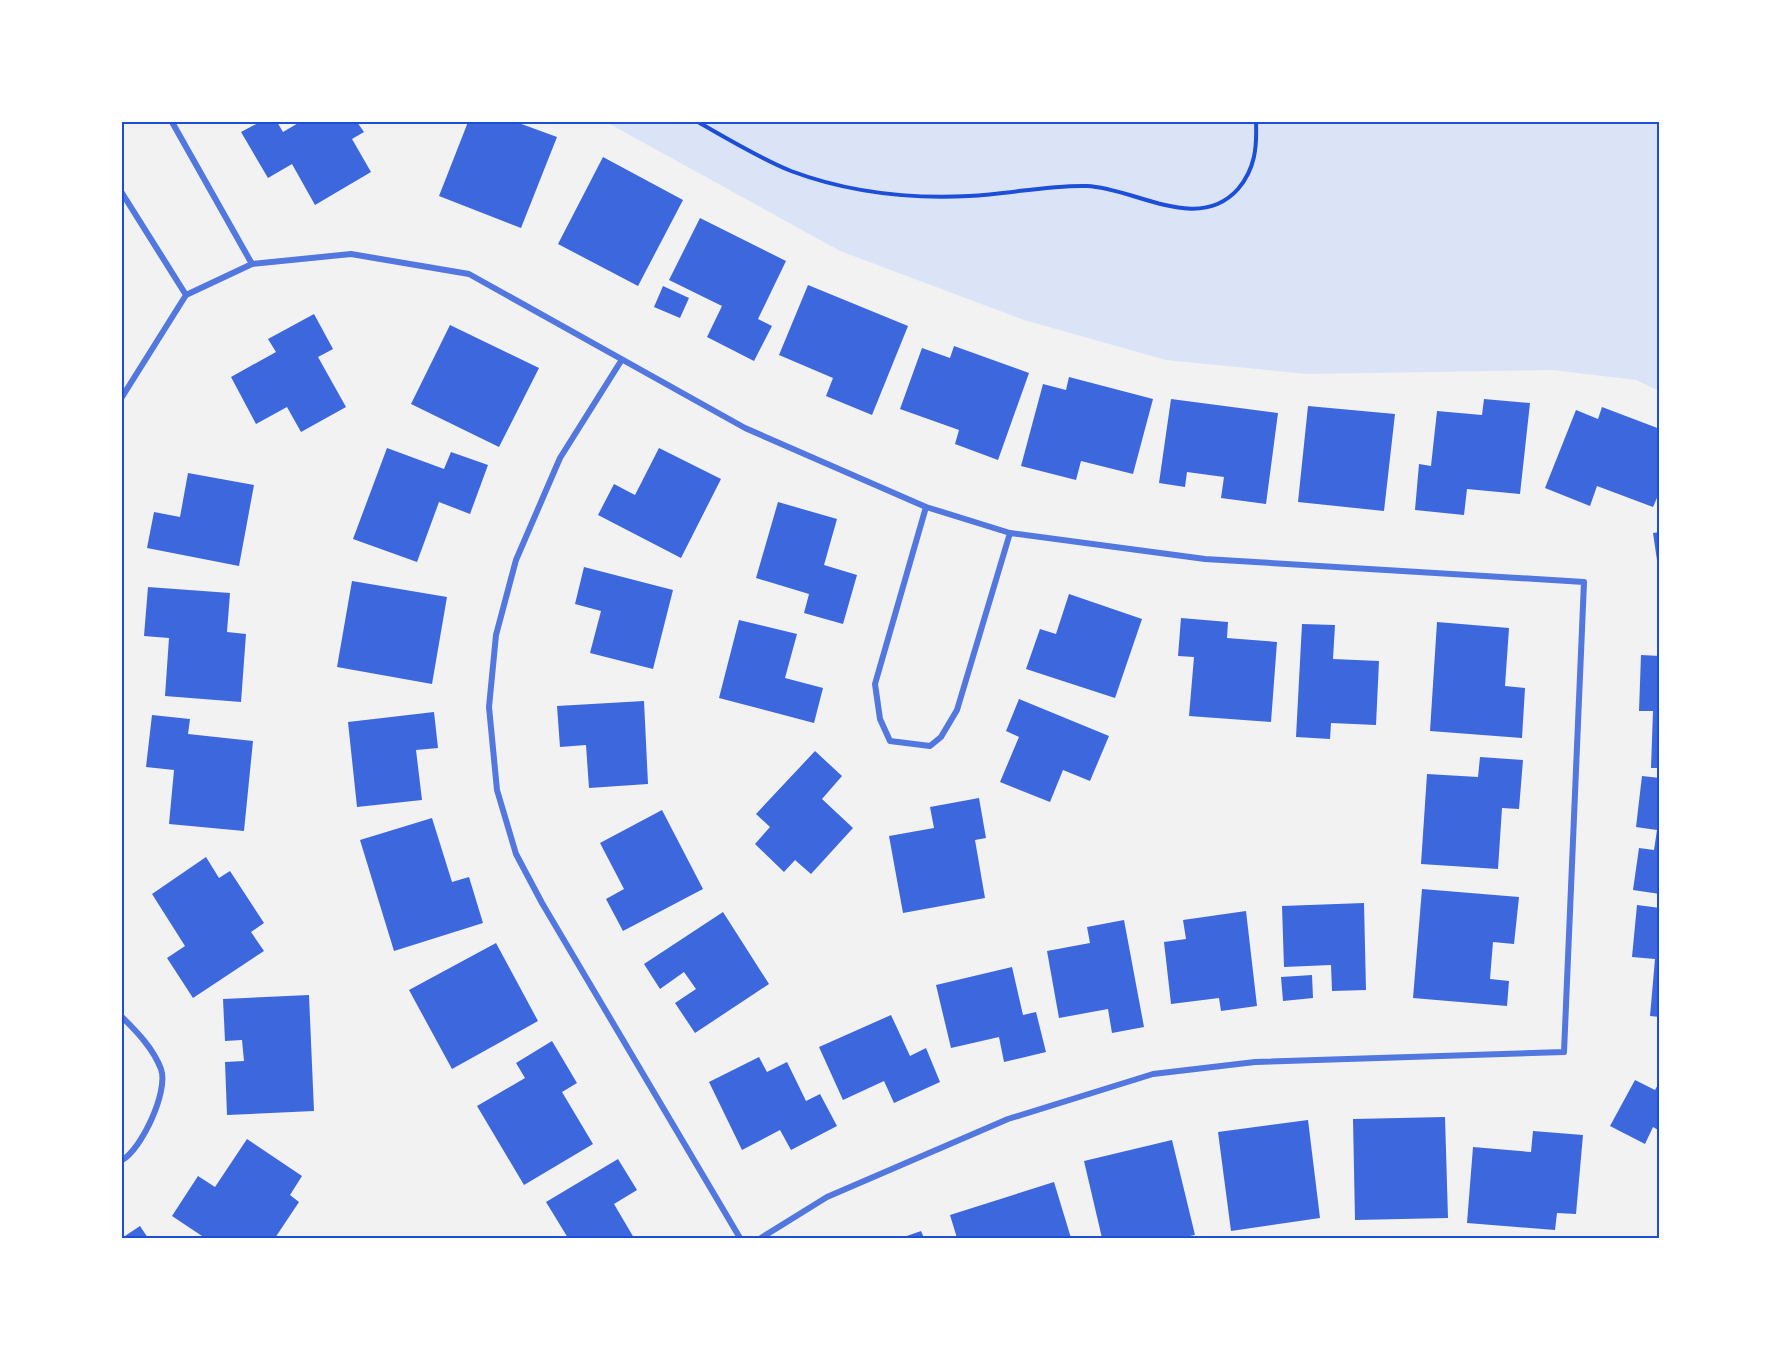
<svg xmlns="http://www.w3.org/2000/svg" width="1781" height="1360" viewBox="0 0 1781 1360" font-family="Lato,sans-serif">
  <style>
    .green { fill: #dbe4f7 }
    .building { fill: #3d67dc }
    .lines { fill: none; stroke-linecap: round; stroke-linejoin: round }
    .path { stroke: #1d4ed8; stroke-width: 4 }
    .minor { stroke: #5277de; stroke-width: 6 }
    .neatline { fill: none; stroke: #1d4ed8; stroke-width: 2 }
  </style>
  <rect width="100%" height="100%" fill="#f2f2f2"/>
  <!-- green -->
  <path class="green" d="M606,122H1659V391L1636,380L1552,370L1307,374L1166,360L1024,320L840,251Z"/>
  <!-- building -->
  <path class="building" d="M260,122H277L283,132L300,122H357L364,132L352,139L371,172L315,205L292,164L268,178L241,132Z
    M468,122H516L557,137L521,228L439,196Z
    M603,157L683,200L638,286L558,244Z
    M700,218L786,261L758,319L772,326L754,361L707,337L722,306L669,280Z
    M808,285L908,326L872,415L826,396L833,378L779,355Z
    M663,286L689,298L680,318L654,307Z
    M314,314L333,349L318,357L346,407L301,432L287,407L256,424L231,377L276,352L268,339Z
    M450,325L539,368L499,447L411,404Z
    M954,346L1029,373L998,460L955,444L959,430L900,409L922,348L950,358Z
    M1069,377L1153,399L1133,474L1081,461L1076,480L1021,466L1043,384L1066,390Z
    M1171,399L1278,413L1266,504L1221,498L1224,477L1187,472L1185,487L1159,483Z
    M1484,399L1530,403L1520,494L1467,489L1464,515L1415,510L1419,464L1431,466L1437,411L1482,415Z
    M1308,406L1395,414L1384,511L1298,502Z
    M1602,407L1660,429V491L1653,507L1597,486L1590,506L1545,488L1576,410L1598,419Z
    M387,448L444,469L451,452L488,465L470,514L439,502L417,562L353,539Z
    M659,448L721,479L681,558L598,515L614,484L635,495Z
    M188,473L254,485L239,566L147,548L154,512L180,517Z
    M778,502L837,519L824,565L857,575L843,624L804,613L809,594L756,578Z
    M1660,532V567H1658L1653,533Z
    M584,567L673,590L653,669L590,653L601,611L575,604Z
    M352,581L447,597L432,684L337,667Z
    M148,587L230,593L227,632L246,634L241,702L165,696L169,638L144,636Z
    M1069,594L1142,619L1115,698L1026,669L1040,629L1056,634Z
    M1181,618L1228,622L1227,638L1277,642L1271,722L1189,716L1194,657L1178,656Z
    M739,620L797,634L785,678L823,688L814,723L719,698Z
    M1437,622L1509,628L1505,686L1525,688L1522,738L1430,731Z
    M1302,624L1335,625L1333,659L1379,661L1376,725L1331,723L1330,739L1296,737Z
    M1641,655L1660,656V768H1651L1653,711H1639Z
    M1019,699L1109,736L1090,781L1063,770L1050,802L1000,782L1019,737L1006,731Z
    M644,701L648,784L589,788L586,745L560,747L557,706Z
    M434,712L438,748L416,750L422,800L357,807L348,722Z
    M152,715L190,719L188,734L253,741L244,831L169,824L174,770L146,767Z
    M815,751L842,776L822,799L853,828L811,874L795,860L784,872L755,844L770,827L756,814Z
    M1480,757L1523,760L1519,809L1502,808L1498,869L1421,864L1427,774L1478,777Z
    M1642,776L1660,778V894L1633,890L1639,848L1654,850L1657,830L1636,827Z
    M979,798L986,838L975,840L985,898L903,913L889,836L934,828L930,807Z
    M662,810L703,889L623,931L606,899L624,889L600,843Z
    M432,818L452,882L469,877L483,923L394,951L360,840Z
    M206,857L219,878L230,871L264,923L251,932L264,951L193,998L167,958L185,946L152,894Z
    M1422,889L1519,897L1514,944L1493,942L1490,979L1509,981L1507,1006L1413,998Z
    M1364,903L1366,990L1332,991L1331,965L1284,967L1282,906Z
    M1637,905L1660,908V1017L1650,1016L1655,959L1632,957Z
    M1246,911L1257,1006L1221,1011L1219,998L1171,1004L1164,942L1186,939L1183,920Z
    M723,912L769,984L695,1033L675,1003L696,989L684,972L660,989L644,964Z
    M1124,920L1144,1027L1112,1033L1108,1009L1059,1018L1047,951L1090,943L1087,927Z
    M496,943L538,1021L452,1069L409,990Z
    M1012,967L1023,1015L1036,1012L1046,1052L1004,1062L999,1037L951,1048L936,985Z
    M1312,975L1313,998L1283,1001L1281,977Z
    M309,995L314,1111L227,1115L225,1062L244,1061L242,1040L225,1041L223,999Z
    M891,1015L910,1056L926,1048L940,1082L894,1103L884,1081L843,1100L819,1047Z
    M552,1041L577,1083L562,1092L593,1144L524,1185L477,1106L525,1078L516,1063Z
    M759,1057L767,1072L787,1062L806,1101L820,1094L837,1126L791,1150L780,1130L742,1150L709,1082Z
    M1635,1080L1655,1090L1660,1081V1131L1653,1127L1645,1144L1610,1126Z
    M1445,1117L1448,1218L1355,1220L1353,1119Z
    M1308,1120L1320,1218L1231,1231L1218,1132Z
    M1533,1131L1583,1135L1576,1214L1557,1213L1555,1230L1467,1223L1473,1147L1531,1152Z
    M247,1139L302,1176L290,1195L299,1202L275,1238H205L172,1216L198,1176L215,1187Z
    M1172,1140L1195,1235L1179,1238H1102L1084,1161Z
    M618,1159L637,1190L614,1204L634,1238H568L546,1202Z
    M1054,1182L1071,1238H957L950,1215Z
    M140,1226L148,1238H122Z
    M921,1231L924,1238H901Z"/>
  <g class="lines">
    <!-- path -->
    <path class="path" d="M698,122C728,139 759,158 791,171C847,192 910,199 969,196C1009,194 1048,185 1087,186C1135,188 1198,234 1238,189C1255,169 1257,148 1256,122"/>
    <!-- minor -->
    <path class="minor" d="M172,122L252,264
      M122,193L186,295
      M186,295L252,264L351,254L469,274L745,428L926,507L1010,533L1205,559L1584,582L1564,1052L1255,1062L1153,1074L1008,1119L827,1197L761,1238
      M621,361L560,458L516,560L496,635L489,707L497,790L516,854L542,903L740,1238
      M122,397L186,295
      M926,507L875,684L880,719L890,741L930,746L941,737L957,710L1010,533
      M122,1017C137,1032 153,1048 161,1069C169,1091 141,1150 122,1160"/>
  </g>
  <!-- border -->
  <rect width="1781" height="1360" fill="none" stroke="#ffffff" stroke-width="246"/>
  <rect x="123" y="123" width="1535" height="1114" class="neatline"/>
</svg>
